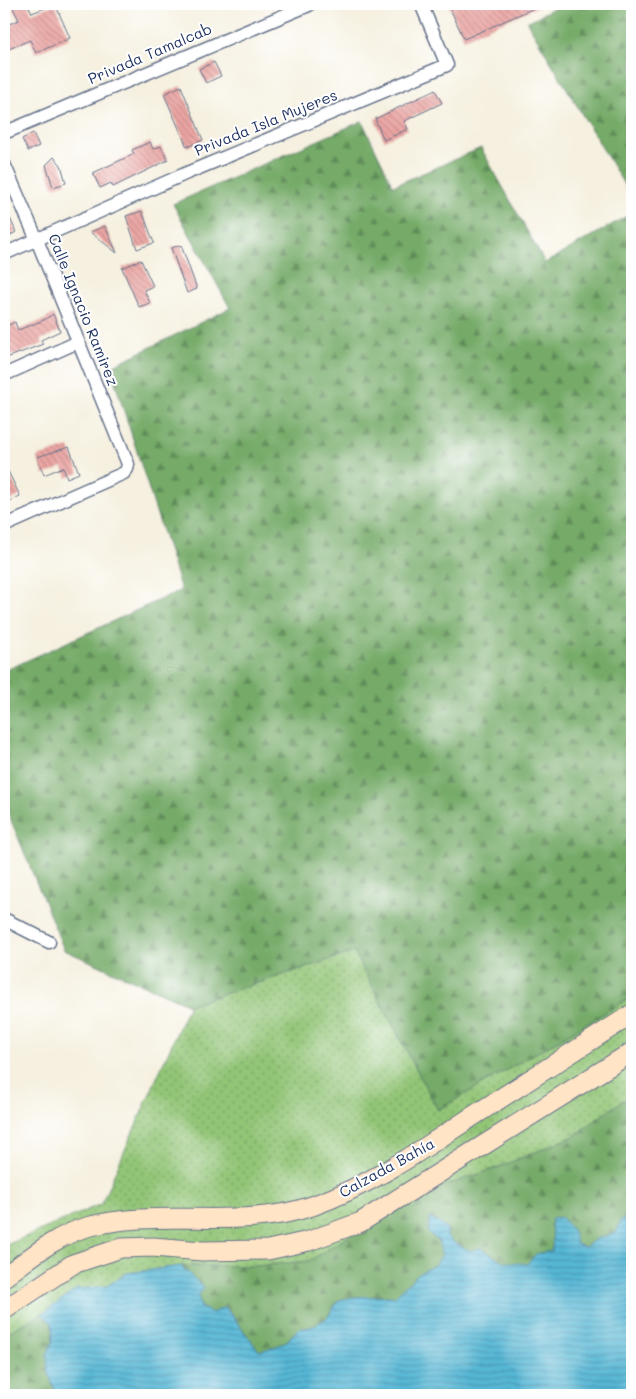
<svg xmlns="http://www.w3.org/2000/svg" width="636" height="1399" viewBox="0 0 636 1399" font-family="Mali,sans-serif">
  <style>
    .grass { fill: url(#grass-dots); stroke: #567a6a }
    .forest { fill: url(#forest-firs); stroke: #486c62 }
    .water { fill: url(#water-rules); stroke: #38739a }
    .building { fill: url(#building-back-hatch) }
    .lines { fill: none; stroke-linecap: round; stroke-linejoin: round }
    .minor-casing { stroke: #67738b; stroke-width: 15 }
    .secondary-casing { stroke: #67738b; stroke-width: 21 }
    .minor { stroke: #fff; stroke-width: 12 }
    .secondary { stroke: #ffe4c6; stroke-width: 19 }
    .labels { text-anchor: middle; stroke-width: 4; stroke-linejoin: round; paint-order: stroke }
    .street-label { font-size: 15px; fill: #1b2f5e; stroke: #fff }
  </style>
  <defs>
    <pattern id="grass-dots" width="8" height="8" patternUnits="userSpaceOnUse" patternTransform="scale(1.25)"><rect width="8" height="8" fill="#92c576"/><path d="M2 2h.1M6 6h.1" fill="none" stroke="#76a064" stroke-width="1.8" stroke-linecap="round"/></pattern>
    <pattern id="forest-firs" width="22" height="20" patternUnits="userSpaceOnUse" patternTransform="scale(1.25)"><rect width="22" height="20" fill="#75aa67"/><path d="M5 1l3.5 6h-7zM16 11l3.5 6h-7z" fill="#5f8b58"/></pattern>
    <pattern id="water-rules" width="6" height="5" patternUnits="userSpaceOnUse" patternTransform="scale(1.25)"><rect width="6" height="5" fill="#56b7d5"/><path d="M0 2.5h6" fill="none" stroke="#4695b0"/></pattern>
    <pattern id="building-back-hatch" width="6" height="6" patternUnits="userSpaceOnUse" patternTransform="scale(1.25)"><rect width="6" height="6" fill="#eca6a3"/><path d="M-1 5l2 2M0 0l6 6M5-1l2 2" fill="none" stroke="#be8888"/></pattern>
  </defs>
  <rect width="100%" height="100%" fill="#fff"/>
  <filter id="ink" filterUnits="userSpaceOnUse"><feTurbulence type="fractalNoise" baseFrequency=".02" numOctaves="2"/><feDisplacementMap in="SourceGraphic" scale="10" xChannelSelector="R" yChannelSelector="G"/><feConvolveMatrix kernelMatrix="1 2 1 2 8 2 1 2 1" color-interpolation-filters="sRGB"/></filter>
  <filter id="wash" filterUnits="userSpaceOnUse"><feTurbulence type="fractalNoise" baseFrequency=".0096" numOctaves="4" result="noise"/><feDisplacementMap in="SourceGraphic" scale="20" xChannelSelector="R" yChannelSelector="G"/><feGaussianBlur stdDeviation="1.12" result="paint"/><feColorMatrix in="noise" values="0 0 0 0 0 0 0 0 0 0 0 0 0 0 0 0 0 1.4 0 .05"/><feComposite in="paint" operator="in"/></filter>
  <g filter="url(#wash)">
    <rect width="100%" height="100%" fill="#f5f0df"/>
    <!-- grass -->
    <path class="grass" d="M354,952L438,1110L632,997V1097L622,1101L572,1137L499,1167L430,1191L354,1233L309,1261L257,1266H181L127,1273L107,1286L77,1289L42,1314L4,1334V1246L101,1204L189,1005Z"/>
    <!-- forest -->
    <path class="forest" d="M561,4H632V198L527,22Z
      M362,121L393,186L481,148L545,263L632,213V424L630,425L632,430V997L438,1110L354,952L189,1005L64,950L4,803V671L181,590L110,367L230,308L173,204Z
      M632,1097V1219L621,1220L616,1233L596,1239L585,1247L576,1244L550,1225L555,1239L551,1251L536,1254L527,1265L504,1262L480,1248L470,1251L453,1242L447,1236L438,1240L442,1255L435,1265L419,1273L395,1296L355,1297L339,1300L327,1318L311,1327L298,1329L287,1341L275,1347L259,1351L226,1307L213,1313L201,1308L198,1295L181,1266H257L309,1261L354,1233L430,1191L499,1167L572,1137L622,1101Z
      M42,1314L52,1323L53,1341L47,1355L48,1372L57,1395H4V1334Z"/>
    <!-- water -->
    <path class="water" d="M430,1217L447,1229V1236L453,1242L470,1251L480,1248L504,1262L527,1264L536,1254L551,1251C556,1235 549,1232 552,1219L560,1217C569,1225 575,1231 576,1244L585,1247L596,1239L616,1233L621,1220L632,1219V1395H57L48,1373L47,1355L53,1340L52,1323L42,1314L77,1289L107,1286L127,1273L181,1266L204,1288L198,1295L201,1308L213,1313L225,1307L259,1351L275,1347L287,1341L298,1329L311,1327L327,1318L339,1300L355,1297L395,1296L419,1273L435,1265L442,1255L438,1240L428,1233Z"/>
    <g id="blocks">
      <!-- building -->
      <path class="building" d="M21,4H28L32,13L55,4L70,38L36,53L30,40L4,51V26L19,20L13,8Z
        M448,4H543L464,39Z
        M214,62L221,76L206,83L199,69Z
        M181,86L203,140L187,147L164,94Z
        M435,90L442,103L404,121L408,129L384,140L375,119Z
        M33,133L39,146L28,151L22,139Z
        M150,142L153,149L161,146L168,160L113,187L111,183L100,188L93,173L134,154L132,150Z
        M54,157L61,165L66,183L53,187L46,165Z
        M4,204L16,232L4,239Z
        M142,211L154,243L137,249L126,216Z
        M105,226L117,253L90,232Z
        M181,245L197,289L187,293L171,248Z
        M141,260L153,286L144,290L150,303L139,307L122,268Z
        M53,314L60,331L41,340L43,344L4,359V327L15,322L18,330L44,320Z
        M69,447L79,473L67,478L63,467L44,475L37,457Z
        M4,463L20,496L4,504Z"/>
    </g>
  </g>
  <g filter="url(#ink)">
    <use href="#blocks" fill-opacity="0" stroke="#67738b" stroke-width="1"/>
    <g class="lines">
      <!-- minor casing -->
      <g class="minor-casing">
        <path id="minor" d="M4,133L309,5
          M4,164L37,240L128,464L127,469L124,473L4,526
          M4,254L187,173L447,65L421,4
          M4,375L78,342
          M4,919L49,942"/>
      </g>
      <!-- secondary casing -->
      <g class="secondary-casing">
        <path id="secondary" d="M4,1277C30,1258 55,1236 87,1227C160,1207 240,1231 312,1206C369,1186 420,1151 470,1118C524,1083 578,1049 632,1014
          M4,1310L73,1264L121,1248L153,1247L202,1251L268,1250L309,1241L361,1222L632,1052"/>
      </g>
      <!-- minor -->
      <use href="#minor" class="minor"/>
      <!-- secondary -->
      <use href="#secondary" class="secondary"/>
    </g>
  </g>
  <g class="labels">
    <!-- street labels -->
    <g class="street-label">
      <text transform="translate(150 54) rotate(-23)" y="5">Privada Tamalcab</text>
      <text transform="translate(266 123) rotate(-22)" y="5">Privada Isla Mujeres</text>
      <text transform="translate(83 310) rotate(68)" y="5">Calle Ignacio Ramirez</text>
      <text transform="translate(387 1168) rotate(-29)" y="5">Calzada Bahía</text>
    </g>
  </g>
  <!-- margin -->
  <rect width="636" height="1399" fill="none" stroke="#fff" stroke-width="20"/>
</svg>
